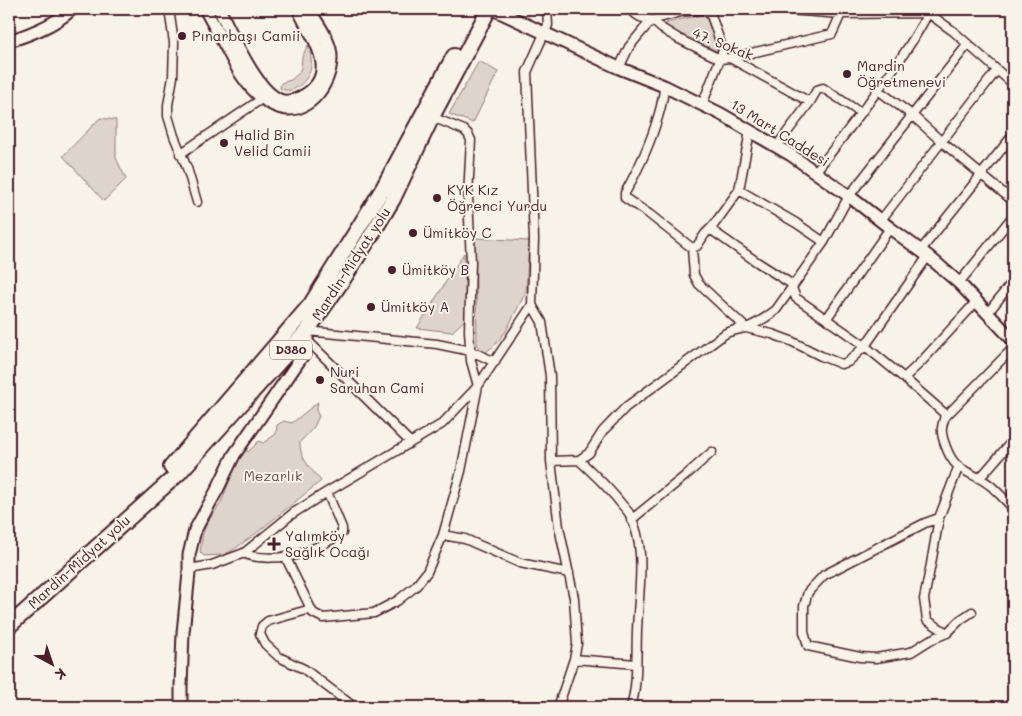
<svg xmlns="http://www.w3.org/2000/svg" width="1022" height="716" viewBox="0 0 1022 716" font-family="Mali,sans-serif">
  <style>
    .green { fill: #ded4cc; stroke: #947a7c }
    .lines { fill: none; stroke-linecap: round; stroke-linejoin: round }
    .street-casing { stroke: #4a1f2b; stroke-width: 11 }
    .secondary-casing { stroke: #4a1f2b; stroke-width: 15 }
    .highway-casing { stroke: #4a1f2b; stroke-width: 18 }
    .street { stroke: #f7f3e8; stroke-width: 8 }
    .secondary { stroke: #f7f3e8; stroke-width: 11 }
    .highway { stroke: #f7f3e8; stroke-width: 14 }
    .poi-dot { fill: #4a1f2b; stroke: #f7f3e8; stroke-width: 2 }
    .labels { text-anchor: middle; stroke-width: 4; stroke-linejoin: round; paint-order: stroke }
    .shield { fill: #f7f3e8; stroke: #7e5f64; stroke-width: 1 }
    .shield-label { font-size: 12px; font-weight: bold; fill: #4a1f2b }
    .poi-label { font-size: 14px; fill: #4a1f2b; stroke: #f7f3e8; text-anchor: start }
    .street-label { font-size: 14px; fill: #4a1f2b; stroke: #f7f3e8 }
    .park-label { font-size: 14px; fill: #6f4c53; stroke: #f7f3e8 }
  </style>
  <rect width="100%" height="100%" fill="#f7f3e8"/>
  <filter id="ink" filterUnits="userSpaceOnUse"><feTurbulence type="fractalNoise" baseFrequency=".02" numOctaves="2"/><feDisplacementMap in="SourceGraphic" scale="10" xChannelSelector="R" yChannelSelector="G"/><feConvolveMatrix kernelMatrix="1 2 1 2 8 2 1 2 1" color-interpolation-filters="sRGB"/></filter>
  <g filter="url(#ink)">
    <!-- green -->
    <path class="green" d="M705,14L718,50L717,51L667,29L666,23Z
      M308,45C310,52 312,59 311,66C310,79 293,97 280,88L281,83L291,80L298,74L301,68L302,57Z
      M479,61L498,72L473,123L449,114Z
      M100,118L116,120V158L126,179L104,201L63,156Z
      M475,238L529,241L526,292L506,331L495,345L486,352L481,350L477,344Z
      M464,253L466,319L452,332L417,328Z
      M318,402L316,411L319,416L314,427L300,442C299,458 312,470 321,481L254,535L233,550L223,555L204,556L200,552L203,533L207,523L221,503L238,459L246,449L248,452L259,441L263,443L276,434L277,425L284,421L292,423Z"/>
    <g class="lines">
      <!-- street casing -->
      <g class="street-casing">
        <path id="street" d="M169,9L174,43L173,77L168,105V116L174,136L187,168L197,202
          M628,9L640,17L652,20L661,28L679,39L720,59L730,58L810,102
          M756,9L789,10L841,14L928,13C914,41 896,65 878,90C857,118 837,146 815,172
          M928,9V13L953,31L1013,84
          M730,58L832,34L841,14
          M619,68L629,47L643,30L652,20L681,12L703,9
          M664,86C664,97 661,107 658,117C650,145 639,168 625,193V198L649,214L692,248L697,246L705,234L713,226L739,190L750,131
          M878,90L912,115L942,142L1013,201
          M702,105L720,59L723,50L711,15L703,9
          M776,147L810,102L817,90L823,88L861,113
          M180,154L263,98
          M739,190L796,223L824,242
          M881,220L997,70
          M710,229L757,262L793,285
          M692,248L694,275L699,284L746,328L772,334L791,341L821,356L841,364L848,362L865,346L928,256
          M921,250L1013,135
          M959,283L1013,216
          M792,288L796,298L865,346L904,378L922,361L976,302
          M532,305L542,322L550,376L551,461L559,527L574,598L577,644L574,659L558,707
          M987,314L1013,281
          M827,318L890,228
          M307,331L437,344L471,351L495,362
          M307,340L410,442
          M904,378L944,413C946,419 942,422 942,428C941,434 944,442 946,447C956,475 972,470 991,486C999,493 1006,501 1013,508
          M945,417L1013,348
          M579,460C593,473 607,486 619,501C622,505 626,509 629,513C648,547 638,594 637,631C636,656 638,683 631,707
          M551,461L579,460L589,453L603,431L626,407L726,333C732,331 738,329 745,328C754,326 768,316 776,310L824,242L849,196L968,44
          M958,468L939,518L925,523L824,575L808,592L804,606V632L808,646L860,657L876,658L911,652L930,640L947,633L960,620L972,612
          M980,478L1013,440
          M939,518L931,564L924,599L927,620L947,633
          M631,520L685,476L712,452
          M443,535L465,539L520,563L569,573
          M244,553C255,560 287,558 299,554C314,549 329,542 342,533V528L327,492
          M285,556L313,613L323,618L374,613L397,601L416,586L427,572L443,535L461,471L478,386L471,361L469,331L471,262L468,196L471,140L468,134L464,130L432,117
          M189,569L212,565L244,553L292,514L327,492L442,424L478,386L532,305L534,239L527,72L548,25L547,9
          M311,609L268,621L262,626L260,634L265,644L279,657L304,669L354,707
          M574,659L636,664"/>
      </g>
      <!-- secondary casing -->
      <g class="secondary-casing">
        <path id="secondary" d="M205,9C212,22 220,36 227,49C236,66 244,83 260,96C267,102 277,108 287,109C315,111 336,74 330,49C326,34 316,21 308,9
          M219,9C231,32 252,81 273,96C281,103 292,102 301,97C343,76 312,37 298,9
          M493,9L619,68L664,86L721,114L791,155L849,196L890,228L928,256L959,283L1013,340
          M9,41C31,34 55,25 72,9
          M181,707V686L183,633L189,573V555L195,530L217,490L234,455L303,355L307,340V331"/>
      </g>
      <!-- highway casing -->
      <g class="highway-casing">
        <path id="highway" d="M171,467L311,304L382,190L454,56
          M9,626L179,473L307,331L344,278L369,239L393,199L432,117L489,9"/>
      </g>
      <!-- street -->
      <use href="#street" class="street"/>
      <!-- secondary -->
      <use href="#secondary" class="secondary"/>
      <!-- highway -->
      <use href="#highway" class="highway"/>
    </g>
  </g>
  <!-- markers -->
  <g class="poi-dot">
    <circle cx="182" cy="36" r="5"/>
    <circle cx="847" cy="74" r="5"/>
    <circle cx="224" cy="143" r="5"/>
    <circle cx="437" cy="198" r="5"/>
    <circle cx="413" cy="233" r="5"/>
    <circle cx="392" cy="270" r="5"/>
    <circle cx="371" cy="307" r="5"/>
    <circle cx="320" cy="380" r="5"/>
    <path d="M271.5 536.5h5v5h5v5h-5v5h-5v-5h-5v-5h5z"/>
  </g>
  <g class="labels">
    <!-- shield labels -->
    <rect class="shield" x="270" y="340.5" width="42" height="19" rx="4"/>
    <g class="shield-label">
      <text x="291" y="354">D380</text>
    </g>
    <!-- poi labels -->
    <g class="poi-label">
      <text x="192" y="41">Pınarbaşı Camii</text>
      <text x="857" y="71">Mardin<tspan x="857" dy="16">Öğretmenevi</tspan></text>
      <text x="234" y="140">Halid Bin<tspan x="234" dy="16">Velid Camii</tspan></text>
      <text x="447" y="195">KYK Kız<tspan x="447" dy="16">Öğrenci Yurdu</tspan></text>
      <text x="423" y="238">Ümitköy C</text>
      <text x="402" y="275">Ümitköy B</text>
      <text x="381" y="312">Ümitköy A</text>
      <text x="330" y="377">Nuri<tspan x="330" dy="16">Saruhan Cami</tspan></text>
      <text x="285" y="541">Yalımköy<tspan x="285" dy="16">Sağlık Ocağı</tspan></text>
    </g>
    <!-- street labels -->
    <g class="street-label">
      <text transform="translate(723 44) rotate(22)" y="5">47. Sokak</text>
      <text transform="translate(780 133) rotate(32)" y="5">13 Mart Caddesi</text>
      <text transform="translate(351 264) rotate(-57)" y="5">Mardin-Midyat yolu</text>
      <text transform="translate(79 562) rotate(-42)" y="5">Mardin-Midyat yolu</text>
    </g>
    <!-- park labels -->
    <g class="park-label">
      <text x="273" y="481">Mezarlık</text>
    </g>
  </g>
  <!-- margin -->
  <rect width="1022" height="716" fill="none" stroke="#f7f3e8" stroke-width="30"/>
  <rect x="15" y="15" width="992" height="686" fill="none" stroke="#4a1f2b" stroke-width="2" filter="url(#ink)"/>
  <!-- north arrow -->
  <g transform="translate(52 664) rotate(140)" stroke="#f7f3e8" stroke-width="4" paint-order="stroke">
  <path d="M0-4L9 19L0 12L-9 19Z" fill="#4a1f2b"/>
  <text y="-8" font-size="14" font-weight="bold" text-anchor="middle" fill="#4a1f2b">K</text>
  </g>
</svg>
